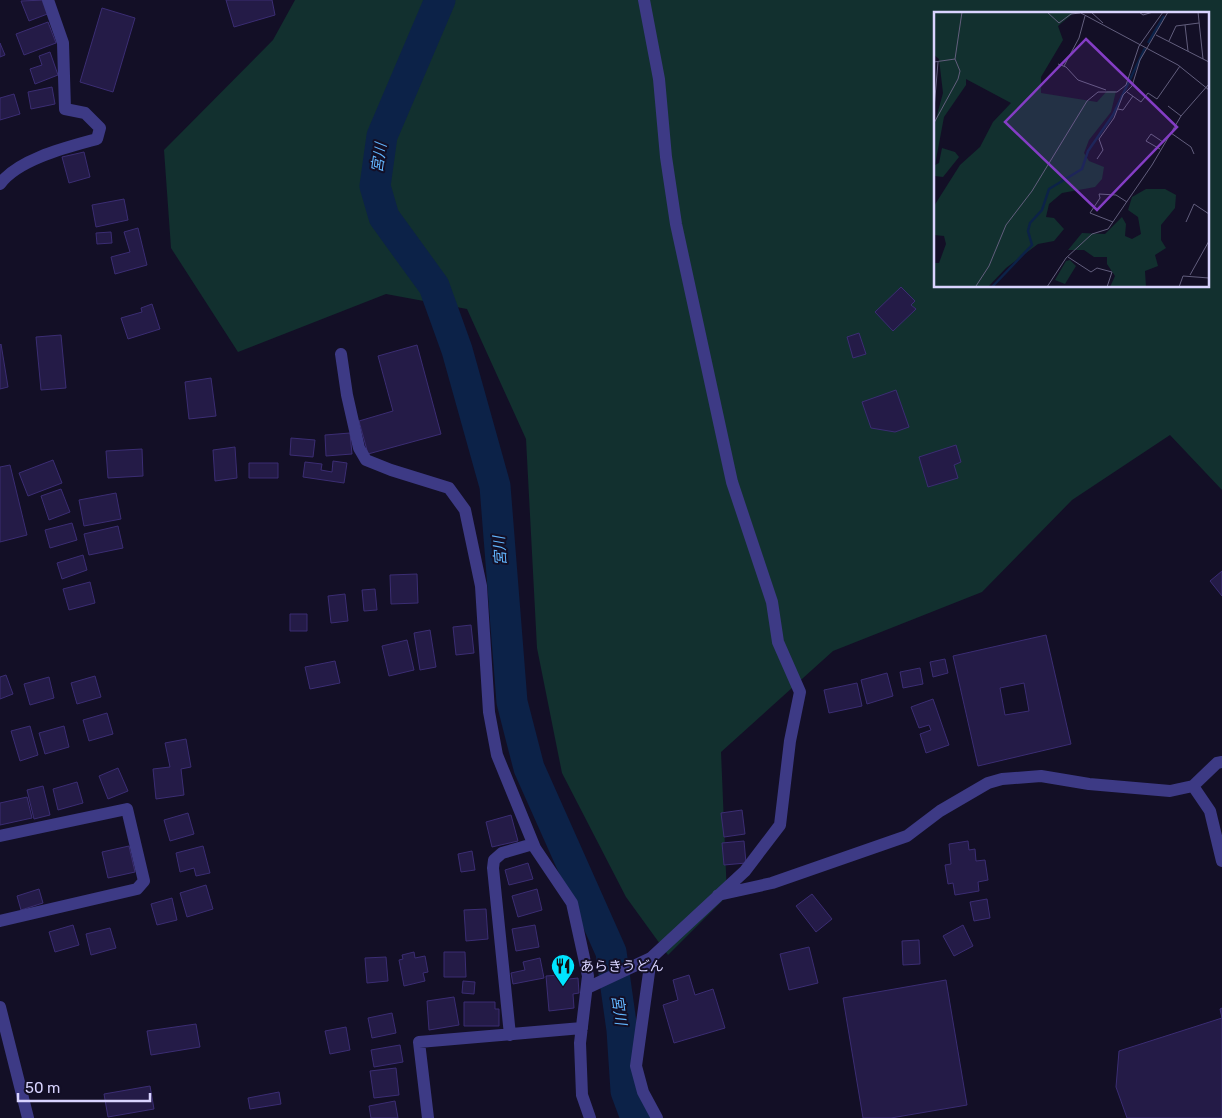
<svg xmlns="http://www.w3.org/2000/svg" width="1222" height="1118" viewBox="0 0 1222 1118" font-family="Rubik,'Noto Sans JP',sans-serif">
  <style>
    .green { fill: #12302f; fill-rule: evenodd }
    .lines { fill: none; stroke-linecap: round; stroke-linejoin: round }
    .river { stroke: #0c2248; stroke-width: 31 }
    .building { fill: #241b47; stroke: #3b2d73; fill-rule: evenodd }
    .minor { stroke: #3d3a85; stroke-width: 12 }
    .labels { text-anchor: middle; stroke-width: 4; stroke-linejoin: round; paint-order: stroke }
    .poi-label { font-size: 14px; fill: #d9d4ff; stroke: #130f26; text-anchor: start }
    .water-label { font-size: 15px; font-style: italic; fill: #62b6ff; stroke: #130f26 }
    .inset-river { fill: none; stroke: #0c2248; stroke-width: 2.5 }
    .inset-road { fill: none; stroke: #625e7d; stroke-width: 1 }
    .view { fill: #843dc5; fill-opacity: 0.15; stroke: #843dc5; stroke-width: 2.5 }
    .inset-edge { fill: none; stroke: #d9d4ff; stroke-width: 2.5 }
  </style>
  <rect width="100%" height="100%" fill="#130f26"/>
  <!-- green -->
  <path class="green" d="M295,0H1222V490L1170,435L1072,500L982,592L833,651L721,752L727,896L668,955L626,897L562,773L537,648L526,439L467,309L386,294L238,352L171,248L164,150L273,40ZM936,14H1208V286H936Z"/>
  <g class="lines">
    <!-- river -->
    <path class="river" d="M440,0L382,136L375,186L384,217L434,286L457,350L495,486L512,702L529,768L611,952L622,1030L626,1091L636,1118"/>
  </g>
  <!-- building -->
  <path class="building" d="M45,0L50,13L29,21L21,1Z
    M226,0H272L275,15L234,27Z
    M102,8L135,18L113,92L80,82Z
    M48,22L56,43L24,55L16,34Z
    M0,43L5,55L0,57Z
    M50,52L58,75L35,84L30,69L42,65L39,56Z
    M52,87L55,104L31,109L28,92Z
    M14,94L20,114L0,120V98Z
    M84,152L90,177L69,183L62,157Z
    M124,199L128,220L96,227L92,205Z
    M138,228L147,265L115,274L111,257L130,252L124,232Z
    M111,232L112,243L97,244L96,233Z
    M901,287L915,301L911,305L916,309L893,331L875,312Z
    M152,304L160,329L128,339L121,318L142,312L141,308Z
    M859,333L866,354L853,358L847,337Z
    M61,335L66,388L41,390L36,337Z
    M1,344L8,387L0,389V345Z
    M417,345L441,434L368,454L359,421L393,411L378,356Z
    M211,378L216,416L189,419L185,382Z
    M896,390L909,427L895,432L871,428L862,402Z
    M350,433L352,454L326,456L325,435Z
    M291,438L315,440L313,457L290,455Z
    M956,445L961,462L954,465L958,478L928,487L919,457Z
    M235,447L237,478L215,481L213,450Z
    M142,449L143,476L108,478L106,451Z
    M53,460L62,483L28,496L19,473Z
    M333,461L347,463L344,483L303,477L305,462L322,464L321,470L332,472Z
    M249,463H278V478H249Z
    M10,465L27,535L0,542V467Z
    M61,489L70,512L49,520L41,496Z
    M116,493L121,519L84,526L79,500Z
    M72,523L77,540L50,548L45,530Z
    M118,526L123,548L89,555L84,534Z
    M83,555L87,570L62,579L57,563Z
    M1222,571V596L1210,581Z
    M417,574L418,603L391,604L390,575Z
    M90,582L95,603L69,610L63,589Z
    M375,589L377,610L364,611L362,590Z
    M345,594L348,621L331,623L328,596Z
    M290,614H307V631H290Z
    M471,625L474,653L456,655L453,627Z
    M430,630L436,667L420,670L414,633Z
    M1046,635L1071,744L978,766L953,656ZM1024,683L1029,711L1005,715L1000,688Z
    M407,640L414,670L389,676L382,646Z
    M945,659L948,673L933,677L930,662Z
    M335,661L340,683L310,689L305,667Z
    M920,668L923,684L903,688L900,672Z
    M887,673L893,696L867,704L861,680Z
    M6,675L13,694L0,699V677Z
    M95,676L101,697L77,704L71,683Z
    M49,677L54,698L30,705L24,684Z
    M857,683L862,706L829,713L824,690Z
    M933,699L949,745L926,753L920,734L931,730L929,725L919,728L911,707Z
    M107,713L113,734L89,741L83,720Z
    M30,726L38,755L20,761L11,731Z
    M64,726L69,747L45,754L39,733Z
    M186,739L191,767L181,769L184,795L156,799L153,769L170,767L165,743Z
    M118,768L128,791L108,799L99,776Z
    M77,782L83,803L58,810L53,789Z
    M43,786L50,815L34,819L27,790Z
    M27,797L32,818L0,825V803Z
    M742,810L745,834L724,837L721,813Z
    M188,813L194,834L170,841L164,820Z
    M511,815L518,841L492,847L486,822Z
    M744,841L746,863L724,865L722,843Z
    M968,841L969,850L975,849L976,861L985,860L988,880L978,882L979,891L955,895L953,883L948,884L945,865L951,864L949,844Z
    M129,846L135,872L108,878L102,852Z
    M203,846L210,873L196,876L194,868L180,872L176,853Z
    M472,851L475,870L461,872L458,854Z
    M528,863L533,879L509,885L505,870Z
    M206,885L213,909L187,917L180,893Z
    M39,889L43,903L21,910L17,896Z
    M537,889L542,910L518,917L512,896Z
    M812,894L832,919L816,932L796,906Z
    M172,898L177,920L157,925L151,904Z
    M987,899L990,918L974,921L970,902Z
    M486,909L488,939L466,941L464,910Z
    M73,925L79,945L55,952L49,932Z
    M535,925L539,947L516,951L512,929Z
    M963,925L973,946L954,956L943,936Z
    M110,928L116,948L91,955L86,934Z
    M919,940L920,964L903,965L902,941Z
    M809,947L818,983L789,990L780,954Z
    M414,952L415,958L425,956L428,972L423,973L425,981L404,986L399,960L403,959L402,955Z
    M444,952H465L466,977H444Z
    M386,957L388,981L367,983L365,958Z
    M540,958L544,978L513,984L511,973L525,970L523,962Z
    M560,975V980L578,978L579,993L573,994L574,1008L549,1011L546,976Z
    M689,975L695,995L713,989L725,1028L674,1043L663,1005L678,1000L673,980Z
    M946,980L967,1105L891,1118H863L843,998Z
    M463,981L475,982L474,994L462,993Z
    M454,997L459,1025L429,1030L427,1001Z
    M464,1002H495V1009H499V1026H464Z
    M1222,1008V1118H1127L1116,1087L1119,1051L1222,1018L1220,1009Z
    M392,1013L396,1033L372,1038L368,1018Z
    M196,1024L200,1047L151,1055L147,1031Z
    M346,1027L350,1050L330,1054L325,1031Z
    M400,1045L403,1062L374,1067L371,1050Z
    M396,1068L399,1095L374,1098L370,1071Z
    M150,1086L154,1109L108,1117L104,1094Z
    M279,1092L281,1104L250,1109L248,1098Z
    M395,1101L398,1118H371L369,1106Z"/>
  <g class="lines">
    <!-- minor -->
    <path class="minor" d="M644,0L659,79L666,157L676,224L732,482L772,602L778,642L800,692L790,741L780,825L745,871L651,958L636,1066L643,1092L657,1118
      M0,184C18,159 68,147 97,139L100,128L85,113L65,109L63,43L48,0
      M341,354L347,395L359,448L366,460L391,470L449,488L465,510L481,586L489,712L497,755L535,848L572,903L588,976L580,1043L582,1095L590,1118
      M1193,786L1210,811L1222,861
      M0,836L127,809L144,881L137,889L0,921
      M718,895L772,883L907,836L940,811L988,783L1002,779L1041,776L1089,784L1170,791L1193,786L1217,763L1222,762
      M587,988L651,958
      M0,1007L28,1118
      M510,1035L493,868L494,860L502,853L533,844
      M428,1118L419,1042L582,1028"/>
  </g>
  <!-- icons -->
  <defs>
    <g id="restaurant-pin" transform="scale(1.25)"><path d="M0 17L-7.5 6A9.5 9.5 0 1 1 7.5 6Z" fill="#00e5ff" stroke="#130f26"/><path d="M-5-6h1v4h1v-4h1v4h1v-4h1v5L-1.5 .5V6h-2V.5L-5-1ZM5-6V6H3V1.5H1.5Q1.5-4 5-6Z" fill="#111"/></g>
  </defs>
  <g fill-rule="evenodd">
    <use href="#restaurant-pin" x="563" y="966"/>
  </g>
  <g class="labels">
    <!-- poi labels -->
    <g class="poi-label">
      <text x="580" y="971">あらきうどん</text>
    </g>
    <!-- water labels -->
    <g class="water-label">
      <text transform="translate(379 158) rotate(-82)" y="5">宮川</text>
      <text transform="translate(500 551) rotate(-94)" y="5">宮川</text>
      <text transform="translate(619 1010) rotate(82)" y="5">宮川</text>
    </g>
  </g>
  <!-- overview -->
  <g transform="translate(934 12)">
    <rect width="275" height="275" fill="#130f26"/>
    <path d="M0,0H141L124,14L129,28L107,65V81L163,90L173,79H182L177,100L155,128L150,141L155,149L170,155L168,167L161,175L128,181L115,192L112,205L120,206L130,217L120,229L104,232L72,256L54,275H0V251H5L12,232L10,224L0,223V194L26,153L46,135L59,110L77,91L32,67V73L10,105L1,153L5,151L8,136L21,140L25,145L9,165L1,164L0,114L9,81L5,47L0,43ZM212,177H231L242,183L241,196L227,213V228L232,236L221,243L224,254L211,259L212,275H176L181,264L173,252V245H160L150,238H134L148,221L171,222L188,205L192,212L191,224L198,227L207,222L204,205L194,198L198,185ZM136,248L142,254L131,272L121,268L132,249Z" fill="#12302f"/>
    <path class="inset-river" d="M214,31L230,4M58,275L98,233L94,219L96,211L108,198L115,177L148,157L154,139L179,103L211,36"/>
    <path class="inset-road" d="M113,0L125,11L137,2L146,1M145,0L244,53L275,78M157,0L169,11M205,0L209,3L219,0M264,0L269,47M251,13L254,39M222,23L275,50M235,29L242,14L265,11M0,50L21,47L28,0M124,52L132,55L144,68L172,78M130,54L145,26L151,4M193,80L207,90L214,81L223,87L246,54M234,94L247,104M0,97L4,50M184,97L189,98L199,84M0,111L24,67L26,59L21,47M237,121L257,135L260,142M226,137L212,129L217,122L229,130M163,147L169,138L165,127L180,106L189,83L198,74L206,48L234,0M179,210L156,201L166,186L165,182L182,183L193,190M252,210L260,192L275,202M134,245L157,260L163,256L178,260L173,275M256,263L275,229M42,274L55,254L72,213L98,179L153,89L164,80H183L192,73L205,34L229,0M113,275L132,246L158,222L174,217L218,153L247,104L275,72M245,275L249,264L275,266"/>
    <path class="view" d="M152,27L243,115L163,198L71,110Z"/>
    <rect width="275" height="275" class="inset-edge"/>
  </g>
  <!-- scale -->
  <path d="M18 1093v8h132v-8" fill="none" stroke="#d9d4ff" stroke-width="2.5"/>
  <text x="25" y="1093" font-size="15" fill="#d9d4ff" stroke="#130f26" stroke-width="4" paint-order="stroke">50 m</text>
</svg>
